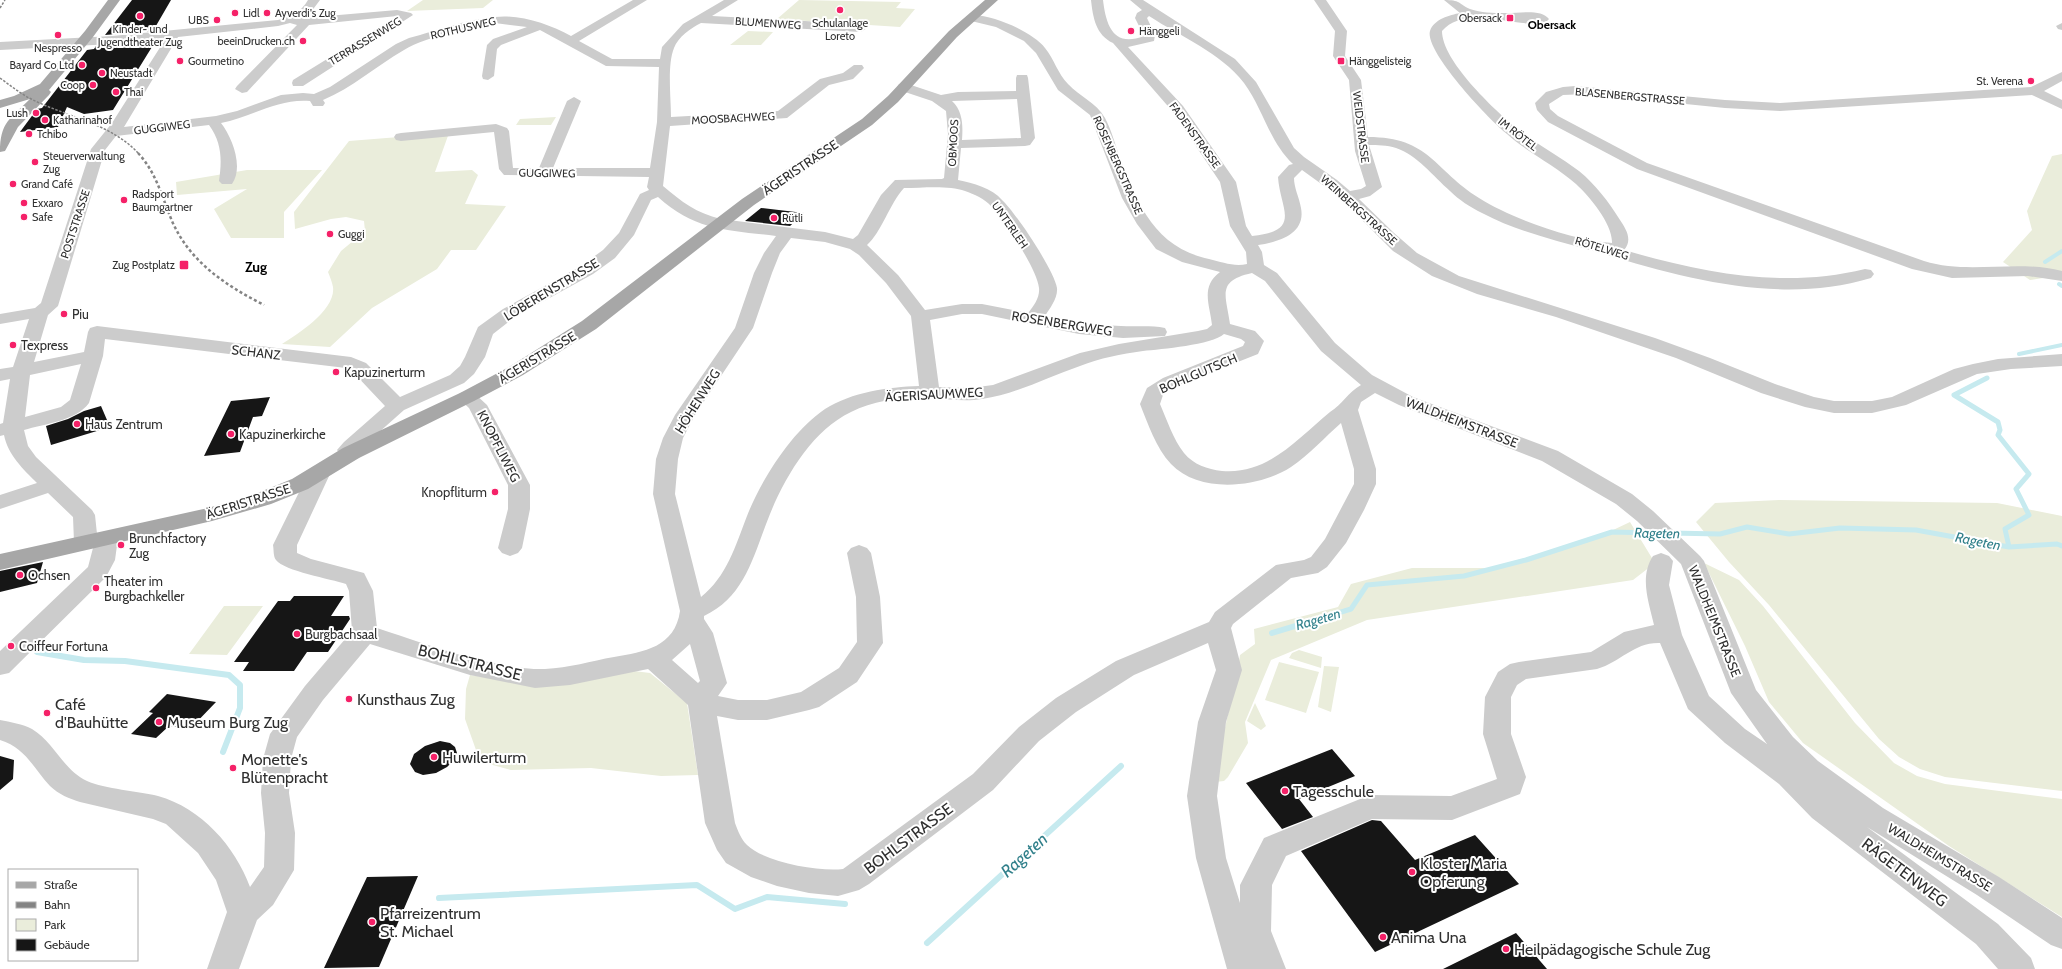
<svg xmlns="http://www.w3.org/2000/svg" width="2062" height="969" viewBox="0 0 2062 969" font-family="Cabin,sans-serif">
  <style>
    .green { fill: #eaeddb }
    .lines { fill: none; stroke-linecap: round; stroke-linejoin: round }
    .stream-far2 { stroke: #c6eaef; stroke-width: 4 }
    .stream-far1 { stroke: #c6eaef; stroke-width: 5 }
    .stream { stroke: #c6eaef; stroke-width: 6 }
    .building { fill: #161616 }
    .minor { fill: #ccc; fill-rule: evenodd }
    .major { fill: #a7a7a7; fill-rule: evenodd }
    .rail-far1 { stroke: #848484; stroke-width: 1.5; stroke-dasharray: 2.5 1.5; stroke-linecap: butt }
    .rail { stroke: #848484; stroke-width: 2.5; stroke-dasharray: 3 2.5; stroke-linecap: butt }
    .poi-dot { fill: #f52168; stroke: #fff; stroke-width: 1.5 }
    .labels { text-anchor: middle; stroke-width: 4; stroke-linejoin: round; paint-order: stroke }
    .far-poi-label { font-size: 11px; fill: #2f2f2f; stroke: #fff; text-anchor: start }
    .far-street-label { font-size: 11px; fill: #2f2f2f; stroke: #fff }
    .far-neighbourhood-label { font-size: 12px; font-weight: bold; fill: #000; stroke: #fff }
    .street-label { font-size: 13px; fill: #2f2f2f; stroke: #fff }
    .poi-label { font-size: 13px; fill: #2f2f2f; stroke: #fff; text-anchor: start }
    .far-district-label { font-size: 14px; font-weight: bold; fill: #000; stroke: #fff }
    .water-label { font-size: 14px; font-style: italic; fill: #31808b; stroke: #fff }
    .near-street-label { font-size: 16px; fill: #2f2f2f; stroke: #fff }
    .near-poi-label { font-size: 16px; fill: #2f2f2f; stroke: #fff; text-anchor: start }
    .near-water-label { font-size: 17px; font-style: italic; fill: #31808b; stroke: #fff }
  </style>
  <rect width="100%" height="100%" fill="#fff"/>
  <!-- green -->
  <path class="green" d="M423,0H493L483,8L407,11Z
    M799,0L901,2L896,8L915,9L900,27L777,19Z
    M748,31L773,32L761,45H730Z
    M556,117L551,125H516L520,119Z
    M449,133L435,172L472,170L478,175L465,204L506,206L476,250H451L437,269L372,308L330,347L282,344C298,334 336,310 333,287C332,282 330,277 328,272L341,251L365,231L364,221L346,217L331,219L295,229L294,212L349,141Z
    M2062,154V275L2030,280L2003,262L2032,230L2027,211L2052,156Z
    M247,170H322L284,212V238H231L214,209L247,189L177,195L176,182Z
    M1779,500L1997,503L2062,516V791L1945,777L1920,769L1899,757L1879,739L1769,605L1729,562L1696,522L1715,503Z
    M1630,522L1655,563L1633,580L1367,620L1271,660L1245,722L1248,743L1228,777L1224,781L1215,782C1220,739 1234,698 1240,655L1255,644L1254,629L1338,607L1351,584L1412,568H1488L1592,540Z
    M1704,563L1739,580L1763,606L1855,723L1894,763L1917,776L1945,784L2062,799V917L1949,846L1803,743L1769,702L1745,646Z
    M224,606H263L227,655L189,654Z
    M1299,650L1322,657L1321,668L1289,658L1292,653Z
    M1279,662L1319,672L1306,713L1265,700Z
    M1324,666L1339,667L1331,712L1318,707Z
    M634,671L650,673L687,703L698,775L661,776L591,768L511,770L489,764L476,750L465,719L466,689L470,675L525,683Z
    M1255,703L1266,726L1261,730L1247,721Z"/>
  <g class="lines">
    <!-- stream-far2 -->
    <path class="stream-far2" d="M2045,262L2062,251
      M2059,284L2062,286
      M2019,354L2062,345"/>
    <!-- stream-far1 -->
    <path class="stream-far1" d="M1987,378L1954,395L1998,422L2000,430L1998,435L2029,474L2016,489L2029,515L2005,529L2009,547
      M1671,533L1720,534L1747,527L1789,534L1840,528L1916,530L2009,547L2057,544L2062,546
      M1312,621L1351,609L1367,585L1464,576L1526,560L1612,532L1655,533"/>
    <!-- stream -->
    <path class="stream" d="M1272,633L1315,620
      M37,652L84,660L125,661L229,675L240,685V708L223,752
      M439,898L697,885L735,909L767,897L845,904
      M927,943L1121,766"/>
  </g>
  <!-- building -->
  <path class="building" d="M132,0H171L153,31L105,35Z
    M145,42H155L113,110L84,114L67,107L58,127L20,132L37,109L42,108L87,50L94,49L96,46Z
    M761,208L804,213L790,226L745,221Z
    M270,397L262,416L253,417L240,452L204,456L231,401Z
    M101,406L110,427L51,445L46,426L68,419L84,411Z
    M43,562L37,583L0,592V571Z
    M294,596H344L331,616H349L350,619L328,652H307L294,671H243L249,662H234L278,601H290Z
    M167,694L216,702L190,729L169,726L156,738L131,734L153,713L149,712Z
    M440,741L450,743L455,747L457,753L453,761L447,767L436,773L423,775L415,772L410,764L414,754L425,746Z
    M1332,749L1355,776L1299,799L1313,817L1282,829L1246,783Z
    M0,756L14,760L13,779L0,790Z
    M1372,820L1381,821L1415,860L1475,835L1519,884L1375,952L1301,851Z
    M418,876L379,967L324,968L367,877Z
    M1516,933L1547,969H1443Z"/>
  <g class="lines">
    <!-- minor -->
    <path class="minor" d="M308,0H320L311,12L304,18L397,10L411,13L413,15L303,86H293L292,83L293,80L397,16L309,25L247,92L242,93L235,89L237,86L297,25L290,23L278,26L178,37L124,127L216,116L237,111L281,95L303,93L314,94L330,87L396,44L409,38C436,31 466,19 495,17C520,14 549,24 571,36L633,0H647L579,41L612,59H660L662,47L683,24L724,0H738L712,16L861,24L867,28L861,32L701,23C691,28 678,37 674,48C667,65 671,98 671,117L778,111L820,79L843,73L854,65H862L864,68L853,79L829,85L787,118L670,126L663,186C682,202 696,213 721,219L825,232L853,239L858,235L881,195L895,180L942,179L944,178L948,134L946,111L932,101L899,90L897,87L899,84L904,83L914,86L941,95L958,92L1016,91V78L1017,75H1027L1028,78L1035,138L1030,145L1025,146L961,148L958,180C973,183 992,188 1002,200C1016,213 1054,270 1057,288C1058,298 1050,308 1045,316C1070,321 1095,325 1121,326C1136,327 1151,325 1165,328L1167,332L1165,336L1123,338L1079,334L982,314H962L930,320L939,387L970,388L993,385L1080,353L1119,344L1198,331L1207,329L1212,325C1210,305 1200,287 1220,272L1182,262L1156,249L1137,224L1122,198L1090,115L1058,90L1036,53L1024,41L996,27L967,20L965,18L967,16C987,11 1033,32 1045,48C1054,59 1058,74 1068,84C1080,97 1096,102 1105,118C1111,129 1114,141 1118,152C1136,201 1153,247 1209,259C1222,262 1234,267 1247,264L1246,252L1230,226L1220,182L1173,112L1113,43C1096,35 1093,18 1091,0H1103C1106,25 1113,48 1144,36L1135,18L1137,13L1142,10L1130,0H1143L1235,59L1256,82L1294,148L1304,157L1337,180L1350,191L1361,189L1366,186L1355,151L1349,80L1333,56L1335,31L1314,0H1326L1347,31L1345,56L1361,80L1368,137C1430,137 1434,170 1479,198C1512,219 1573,240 1612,243C1613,224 1589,196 1576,184C1555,165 1528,153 1507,134C1490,121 1424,51 1430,31C1434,19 1450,15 1460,13L1444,0C1461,0 1457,3 1470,9C1481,13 1493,13 1504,13C1516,14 1541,8 1549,19C1536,36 1467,0 1442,31C1442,61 1494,109 1516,128C1536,144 1559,156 1579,171C1596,185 1608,201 1620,220C1626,229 1633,240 1624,250C1703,273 1784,289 1865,269L1871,270L1874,274L1871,278C1778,306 1680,277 1590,250C1554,240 1516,231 1482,213C1470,207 1459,200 1450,191C1433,176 1417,155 1396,148C1387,145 1377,145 1369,145L1382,187L1370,196L1359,199L1394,233L1417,253L1459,276L1655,338L1710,358L1775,384L1814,397L1834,401H1872L1892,397L1954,369L1973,364L1998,359L2062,354V366L2011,369L1977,374L1906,405L1872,413H1834L1805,407L1761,393L1676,358L1556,317L1477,294L1432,276L1393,251L1338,196L1302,170L1294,178C1294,188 1299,197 1301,208C1306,234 1278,242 1258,245L1262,252L1264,265L1277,273L1335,343L1372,375L1413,397L1558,451L1632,494L1653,511L1700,556L1704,561L1756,690L1793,737L1818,761L1883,808L1999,877L2062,918V949L2051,945L1977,895L1867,827L1998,924L2031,958L2035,969H1998L1976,944L1812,818L1779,784L1725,743L1688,709L1660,643C1634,642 1621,662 1597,669L1526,679L1517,685L1511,697V734L1526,777L1520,794L1452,820L1372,819L1286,856L1272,885L1271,931L1286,969H1227L1196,858L1187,796L1198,722L1216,670L1208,643L1134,675L1076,712L1039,741L993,790L869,884L859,890L838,896L809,893L777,886L751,877L726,863L717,850L705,823L688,705L648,669L570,685L535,688L470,675L370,644L323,700L297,737L291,759L289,793L295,833L294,870L273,905L257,920L239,969H207L227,912L216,880L198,853L166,824L153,819L80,802C70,799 58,794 50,786C33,768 26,748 0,740V720C10,722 23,724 32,729C54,742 63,770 87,781C105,789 138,791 158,796C201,808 235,846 250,887L264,867L265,833L261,793L263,759L270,734L305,686L352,631L349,591L346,584C331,579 284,571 276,560C273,556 274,550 273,545L308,474L311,469L319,467L327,469L330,474L297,545V553L311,559L364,573L373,591L377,628C426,644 494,670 545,669C569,668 591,661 614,657C644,652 675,647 680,611L653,494L656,459L663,438L675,415L735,328L754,273L764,253L776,236C728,230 695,231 658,197L651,200L634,235L615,258L593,274L515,317L493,334L485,357L474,374L464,383L404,410L359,450L362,453L359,458C349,460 343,459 337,450L344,442L385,406L352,371L346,368L105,339L103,356L89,403C76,421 44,424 24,430L28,446L36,457L92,510L95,515L97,534L106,531L114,533L118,538L115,560L106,577L9,673L0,675V651L88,567L93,548L86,549L78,547L74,542L73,517L48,493L0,509V495L37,483C23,469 8,455 4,435L0,436V424L3,423L10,379L0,381V369L13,367L29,319L0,324V314L35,308L41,303L91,149L112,123L166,38L112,44L0,50V42L112,36L278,20C291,16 301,12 308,0ZM1149,16C1181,37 1220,52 1244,83C1263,109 1269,141 1293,164L1289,165L1278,177C1280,209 1303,231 1252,236L1246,226L1236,182L1183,106L1128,47L1154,41L1155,35L1147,18ZM495,23L527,27L493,39L487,45L482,76L483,79L488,80L494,76L497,49L501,45L540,30L606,66L659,67L657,122L650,168H553L581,101L574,97L567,101L539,168H513L509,131L507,128L496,124L401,133L396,134L394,137L396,140L401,141L494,132L499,169L504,175L649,177L647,187L649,190L640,194L619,233L603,250L581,266L503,309L478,327L465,357L460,366L450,375L400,397L366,363L351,357L97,326L90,328L88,332L84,352L34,362L48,315L58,306L105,150L116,136L209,125C222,143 222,160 219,181L222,184H232C244,167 232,137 221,123C251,117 279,98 310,101L313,106H323L325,103L323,100C352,88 376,66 404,50C429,35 467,30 495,23ZM1017,99L1021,138L962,140C963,126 963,111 952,101ZM904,188C922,188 949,185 965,191C974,194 985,199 991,206C1005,221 1037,269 1039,288C1040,297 1034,306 1028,313L982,304H962L925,310L898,275L867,245C881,233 890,203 904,188ZM791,238L825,242L850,249L859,255L886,283L911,316L919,386C888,387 852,392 825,409C792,431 761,480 747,516C735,547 727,576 701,597L675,494L678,459L683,438L695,415L753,328L772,273L780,253ZM1252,273L1265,281L1321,351L1361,385C1348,392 1342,405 1330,412C1297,439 1268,475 1222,471C1207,469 1194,465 1184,453C1173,439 1167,420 1160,404L1163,395L1177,386L1258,354L1264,341L1255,331L1230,324C1226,295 1216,281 1252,273ZM1224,334L1241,339L1245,342L1243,346L1163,378L1147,388L1140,404C1148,424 1156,448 1171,464C1199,494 1259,488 1291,467C1309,455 1325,437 1341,423L1354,469V484L1325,539L1311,557L1304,560L1276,565L1215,612L1209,622L1116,661L1056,698L1019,727L973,774L843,869C819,872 764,862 747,845C741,839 738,831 735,823L717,716L738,720H767L809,710L819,707L857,682L883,643L880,597L871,553L867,548L859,545L851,548L847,553L856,597L857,642L839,668L801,692L767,700H738L718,696L727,683L713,633L704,619V616C746,597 754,553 770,514C786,475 813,430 851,412C875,400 904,397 930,398C948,399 965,402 982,399C1017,394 1047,377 1080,366C1100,358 1121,354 1143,351C1161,349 1212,345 1224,334ZM81,364L70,400L61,407L25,417L30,375ZM1375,393L1399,405L1542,461L1616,504L1637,521L1681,564L1731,693L1767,744L1745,729L1709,696L1682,635L1669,585L1673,561L1669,556L1661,553L1653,556C1639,577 1649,603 1654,625L1624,632L1591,652L1519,662L1510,664L1498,672L1485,697L1483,734L1497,779L1451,796L1370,795L1264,838L1240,885V903L1226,858L1217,796L1226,722L1242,670L1231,628L1233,624L1291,578L1318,573L1327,567L1346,543L1364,510L1376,484V469L1358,410L1361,402ZM690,644L700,681L698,683L672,660Z
      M2062,23V30L2058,29L2056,26Z
      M2062,72V81L2044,91L2062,100V109L2032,95L1780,111L1725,108L1587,94L1563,95L1549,104L1550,109L1558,116L1647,163L1924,261C1969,275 2016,259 2062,271V281L2028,276L1952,278L1912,269L1637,169L1548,122L1537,110L1535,103L1546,92L1563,87L1575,86L1725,100L1780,103L2031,87Z
      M467,391L474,393L487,405L530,485V509L522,548L518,553L510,556L502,553L498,548L508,509V485L469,408L457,397L460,393Z"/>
    <!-- major -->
    <path class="major" d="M108,0H120L93,37L49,90L51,92L49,95L18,127L5,151L0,152C0,122 10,119 30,99L0,108V100L14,96L40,84L85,31Z
      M985,0H998L957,37L898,102L872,125L754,205L596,329L523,375L474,401L359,458L308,489L271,504L212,521L0,570V554L208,508L255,494L292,479L343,448L460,393L509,367L582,321L742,199L862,119L888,96L949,31Z"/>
    <!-- rail-far1 -->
    <path class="rail-far1" d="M0,8L5,0
      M0,78C11,86 21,94 33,100C68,117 112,124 139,154"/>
    <!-- rail -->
    <path class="rail" d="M138,153C156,172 162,197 172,221C190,262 225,285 264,305"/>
  </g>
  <!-- markers -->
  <g class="poi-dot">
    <circle cx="840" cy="10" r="4"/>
    <circle cx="235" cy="13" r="4"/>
    <circle cx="267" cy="13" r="4"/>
    <circle cx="140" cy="16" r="4"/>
    <rect x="1506" y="14" width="8" height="8" rx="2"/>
    <circle cx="217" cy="20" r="4"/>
    <circle cx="1131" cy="31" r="4"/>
    <circle cx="58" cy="35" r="4"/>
    <circle cx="303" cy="41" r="4"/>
    <circle cx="180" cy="61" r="4"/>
    <rect x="1337" y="57" width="8" height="8" rx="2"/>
    <circle cx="82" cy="65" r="4"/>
    <circle cx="102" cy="73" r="4"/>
    <circle cx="2031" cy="81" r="4"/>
    <circle cx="93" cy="85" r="4"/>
    <circle cx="116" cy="92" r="4"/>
    <circle cx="36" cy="113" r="4"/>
    <circle cx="45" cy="120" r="4"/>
    <circle cx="29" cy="134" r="4"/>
    <circle cx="35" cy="162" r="4"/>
    <circle cx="13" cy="184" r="4"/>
    <circle cx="124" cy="200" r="4"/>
    <circle cx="24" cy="203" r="4"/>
    <circle cx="24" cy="217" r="4"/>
    <circle cx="774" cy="218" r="4"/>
    <circle cx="330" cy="234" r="4"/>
    <rect x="179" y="260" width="10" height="10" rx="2"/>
    <circle cx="64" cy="314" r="4"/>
    <circle cx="13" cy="345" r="4"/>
    <circle cx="336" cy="372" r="4"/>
    <circle cx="77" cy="424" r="4"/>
    <circle cx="231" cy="434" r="4"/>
    <circle cx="495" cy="492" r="4"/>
    <circle cx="121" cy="545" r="4"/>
    <circle cx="20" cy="575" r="4"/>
    <circle cx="96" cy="588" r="4"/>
    <circle cx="297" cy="634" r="4"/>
    <circle cx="11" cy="646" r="4"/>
    <circle cx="349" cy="699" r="4"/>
    <circle cx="47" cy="713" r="4"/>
    <circle cx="159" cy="722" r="4"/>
    <circle cx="434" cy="757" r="4"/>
    <circle cx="233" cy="768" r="4"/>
    <circle cx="1285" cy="791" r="4"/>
    <circle cx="1412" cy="872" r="4"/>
    <circle cx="372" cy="922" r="4"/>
    <circle cx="1383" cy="937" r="4"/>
    <circle cx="1506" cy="949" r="4"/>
  </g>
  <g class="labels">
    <!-- far-poi labels -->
    <g class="far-poi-label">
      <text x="243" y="17">Lidl</text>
      <text x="275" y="17">Ayverdi's Zug</text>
      <text x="1502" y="22" text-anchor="end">Obersack</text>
      <text x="209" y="24" text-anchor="end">UBS</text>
      <text x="840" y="27" text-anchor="middle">Schulanlage<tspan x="840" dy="13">Loreto</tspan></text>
      <text x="140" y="33" text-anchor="middle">Kinder- und<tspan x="140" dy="13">Jugendtheater Zug</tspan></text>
      <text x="1139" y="35">Hänggeli</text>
      <text x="295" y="45" text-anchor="end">beeinDrucken.ch</text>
      <text x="58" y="52" text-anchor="middle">Nespresso</text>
      <text x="188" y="65">Gourmetino</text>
      <text x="1349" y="65">Hänggelisteig</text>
      <text x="74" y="69" text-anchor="end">Bayard Co Ltd</text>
      <text x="110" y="77">Neustadt</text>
      <text x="2023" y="85" text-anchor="end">St. Verena</text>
      <text x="85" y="89" text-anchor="end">Coop</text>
      <text x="124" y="96">Thai</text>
      <text x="28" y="117" text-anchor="end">Lush</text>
      <text x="53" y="124">Katharinahof</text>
      <text x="37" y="138">Tchibo</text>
      <text x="43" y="160">Steuerverwaltung<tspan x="43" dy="13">Zug</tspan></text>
      <text x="21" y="188">Grand Café</text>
      <text x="132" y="198">Radsport<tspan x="132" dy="13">Baumgartner</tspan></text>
      <text x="32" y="207">Exxaro</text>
      <text x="32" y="221">Safe</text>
      <text x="782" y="222">Rütli</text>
      <text x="338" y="238">Guggi</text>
      <text x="175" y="269" text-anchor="end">Zug Postplatz</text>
    </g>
    <!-- far-street labels -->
    <g class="far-street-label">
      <text transform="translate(768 23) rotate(4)" y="4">BLUMENWEG</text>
      <text transform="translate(463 28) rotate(-13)" y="4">ROTHUSWEG</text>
      <text transform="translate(365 41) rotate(-31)" y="4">TERRASSENWEG</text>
      <text transform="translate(1630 96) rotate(5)" y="4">BLASENBERGSTRASSE</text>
      <text transform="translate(733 118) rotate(-3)" y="4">MOOSBACHWEG</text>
      <text transform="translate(162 127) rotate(-7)" y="4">GUGGIWEG</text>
      <text transform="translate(1361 127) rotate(83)" y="4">WEIDSTRASSE</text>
      <text transform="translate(1518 134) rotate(38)" y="4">IM RÖTEL</text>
      <text transform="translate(1195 135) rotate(54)" y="4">FADENSTRASSE</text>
      <text transform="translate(953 143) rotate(-87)" y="4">OBMOOS</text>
      <text transform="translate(1118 165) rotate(66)" y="4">ROSENBERGSTRASSE</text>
      <text transform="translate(547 173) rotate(1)" y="4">GUGGIWEG</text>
      <text transform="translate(1359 210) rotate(42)" y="4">WEINBERGSTRASSE</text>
      <text transform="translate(75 224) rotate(-72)" y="4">POSTSTRASSE</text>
      <text transform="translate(1010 225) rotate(55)" y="4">UNTERLEH</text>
      <text transform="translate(1602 248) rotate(17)" y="4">RÖTELWEG</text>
    </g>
    <!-- far-neighbourhood labels -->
    <g class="far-neighbourhood-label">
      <text x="1552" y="29">Obersack</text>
    </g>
    <!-- street labels -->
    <g class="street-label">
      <text transform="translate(800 167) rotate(-34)" y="5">ÄGERISTRASSE</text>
      <text transform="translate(551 289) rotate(-31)" y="5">LÖBERENSTRASSE</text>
      <text transform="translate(1062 323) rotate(9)" y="5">ROSENBERGWEG</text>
      <text transform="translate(256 352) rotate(7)" y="5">SCHANZ</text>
      <text transform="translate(537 357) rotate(-31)" y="5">ÄGERISTRASSE</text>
      <text transform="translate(1198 373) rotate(-23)" y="5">BOHLGUTSCH</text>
      <text transform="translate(934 394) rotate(-3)" y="5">ÄGERISAUMWEG</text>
      <text transform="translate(697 401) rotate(-58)" y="5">HÖHENWEG</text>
      <text transform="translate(1462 422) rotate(21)" y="5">WALDHEIMSTRASSE</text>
      <text transform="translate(499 446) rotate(63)" y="5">KNOPFLIWEG</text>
      <text transform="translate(248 501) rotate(-18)" y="5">ÄGERISTRASSE</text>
      <text transform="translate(1715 621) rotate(68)" y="5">WALDHEIMSTRASSE</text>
      <text transform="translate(1940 857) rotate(31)" y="5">WALDHEIMSTRASSE</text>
    </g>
    <!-- poi labels -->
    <g class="poi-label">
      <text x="72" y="319">Piu</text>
      <text x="21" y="350">Texpress</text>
      <text x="344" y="377">Kapuzinerturm</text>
      <text x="85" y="429">Haus Zentrum</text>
      <text x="239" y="439">Kapuzinerkirche</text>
      <text x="487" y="497" text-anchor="end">Knopfliturm</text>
      <text x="129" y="543">Brunchfactory<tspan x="129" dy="15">Zug</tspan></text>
      <text x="28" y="580">Ochsen</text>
      <text x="104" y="586">Theater im<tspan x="104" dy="15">Burgbachkeller</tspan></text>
      <text x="305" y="639">Burgbachsaal</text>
      <text x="19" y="651">Coiffeur Fortuna</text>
    </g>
    <!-- far-district labels -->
    <g class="far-district-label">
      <text x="256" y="272">Zug</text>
    </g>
    <!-- water labels -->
    <g class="water-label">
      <text transform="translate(1657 533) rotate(1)" y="5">Rageten</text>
      <text transform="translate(1978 541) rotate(11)" y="5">Rageten</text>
      <text transform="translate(1318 619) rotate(-16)" y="5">Rageten</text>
    </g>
    <!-- near-street labels -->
    <g class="near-street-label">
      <text transform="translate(470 662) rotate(14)" y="6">BOHLSTRASSE</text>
      <text transform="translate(908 838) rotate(-37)" y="6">BOHLSTRASSE</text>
      <text transform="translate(1905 872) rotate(37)" y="6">RÄGETENWEG</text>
    </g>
    <!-- near-poi labels -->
    <g class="near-poi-label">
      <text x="357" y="705">Kunsthaus Zug</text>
      <text x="55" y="710">Café<tspan x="55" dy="18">d'Bauhütte</tspan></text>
      <text x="167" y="728">Museum Burg Zug</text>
      <text x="442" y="763">Huwilerturm</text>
      <text x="241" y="765">Monette's<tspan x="241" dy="18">Blütenpracht</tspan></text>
      <text x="1293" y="797">Tagesschule</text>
      <text x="1420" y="869">Kloster Maria<tspan x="1420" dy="18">Opferung</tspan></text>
      <text x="380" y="919">Pfarreizentrum<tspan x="380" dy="18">St. Michael</tspan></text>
      <text x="1391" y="943">Anima Una</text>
      <text x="1514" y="955">Heilpädagogische Schule Zug</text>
    </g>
    <!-- near-water labels -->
    <g class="near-water-label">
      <text transform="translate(1024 855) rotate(-42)" y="6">Rageten</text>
    </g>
  </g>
  <!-- legend -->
  <rect x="8" y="869" width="130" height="92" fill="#ffffff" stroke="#acacac"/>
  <rect x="16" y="882" width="20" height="6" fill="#a7a7a7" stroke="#acacac"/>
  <text x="44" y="889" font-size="12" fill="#2f2f2f">Straße</text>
  <rect x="16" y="902" width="20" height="6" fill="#848484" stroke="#acacac"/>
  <text x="44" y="909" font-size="12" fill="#2f2f2f">Bahn</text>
  <rect x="16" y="919" width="20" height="12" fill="#eaeddb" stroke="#acacac"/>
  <text x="44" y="929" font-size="12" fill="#2f2f2f">Park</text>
  <rect x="16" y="939" width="20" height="12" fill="#161616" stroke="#acacac"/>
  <text x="44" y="949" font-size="12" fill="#2f2f2f">Gebäude</text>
</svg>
